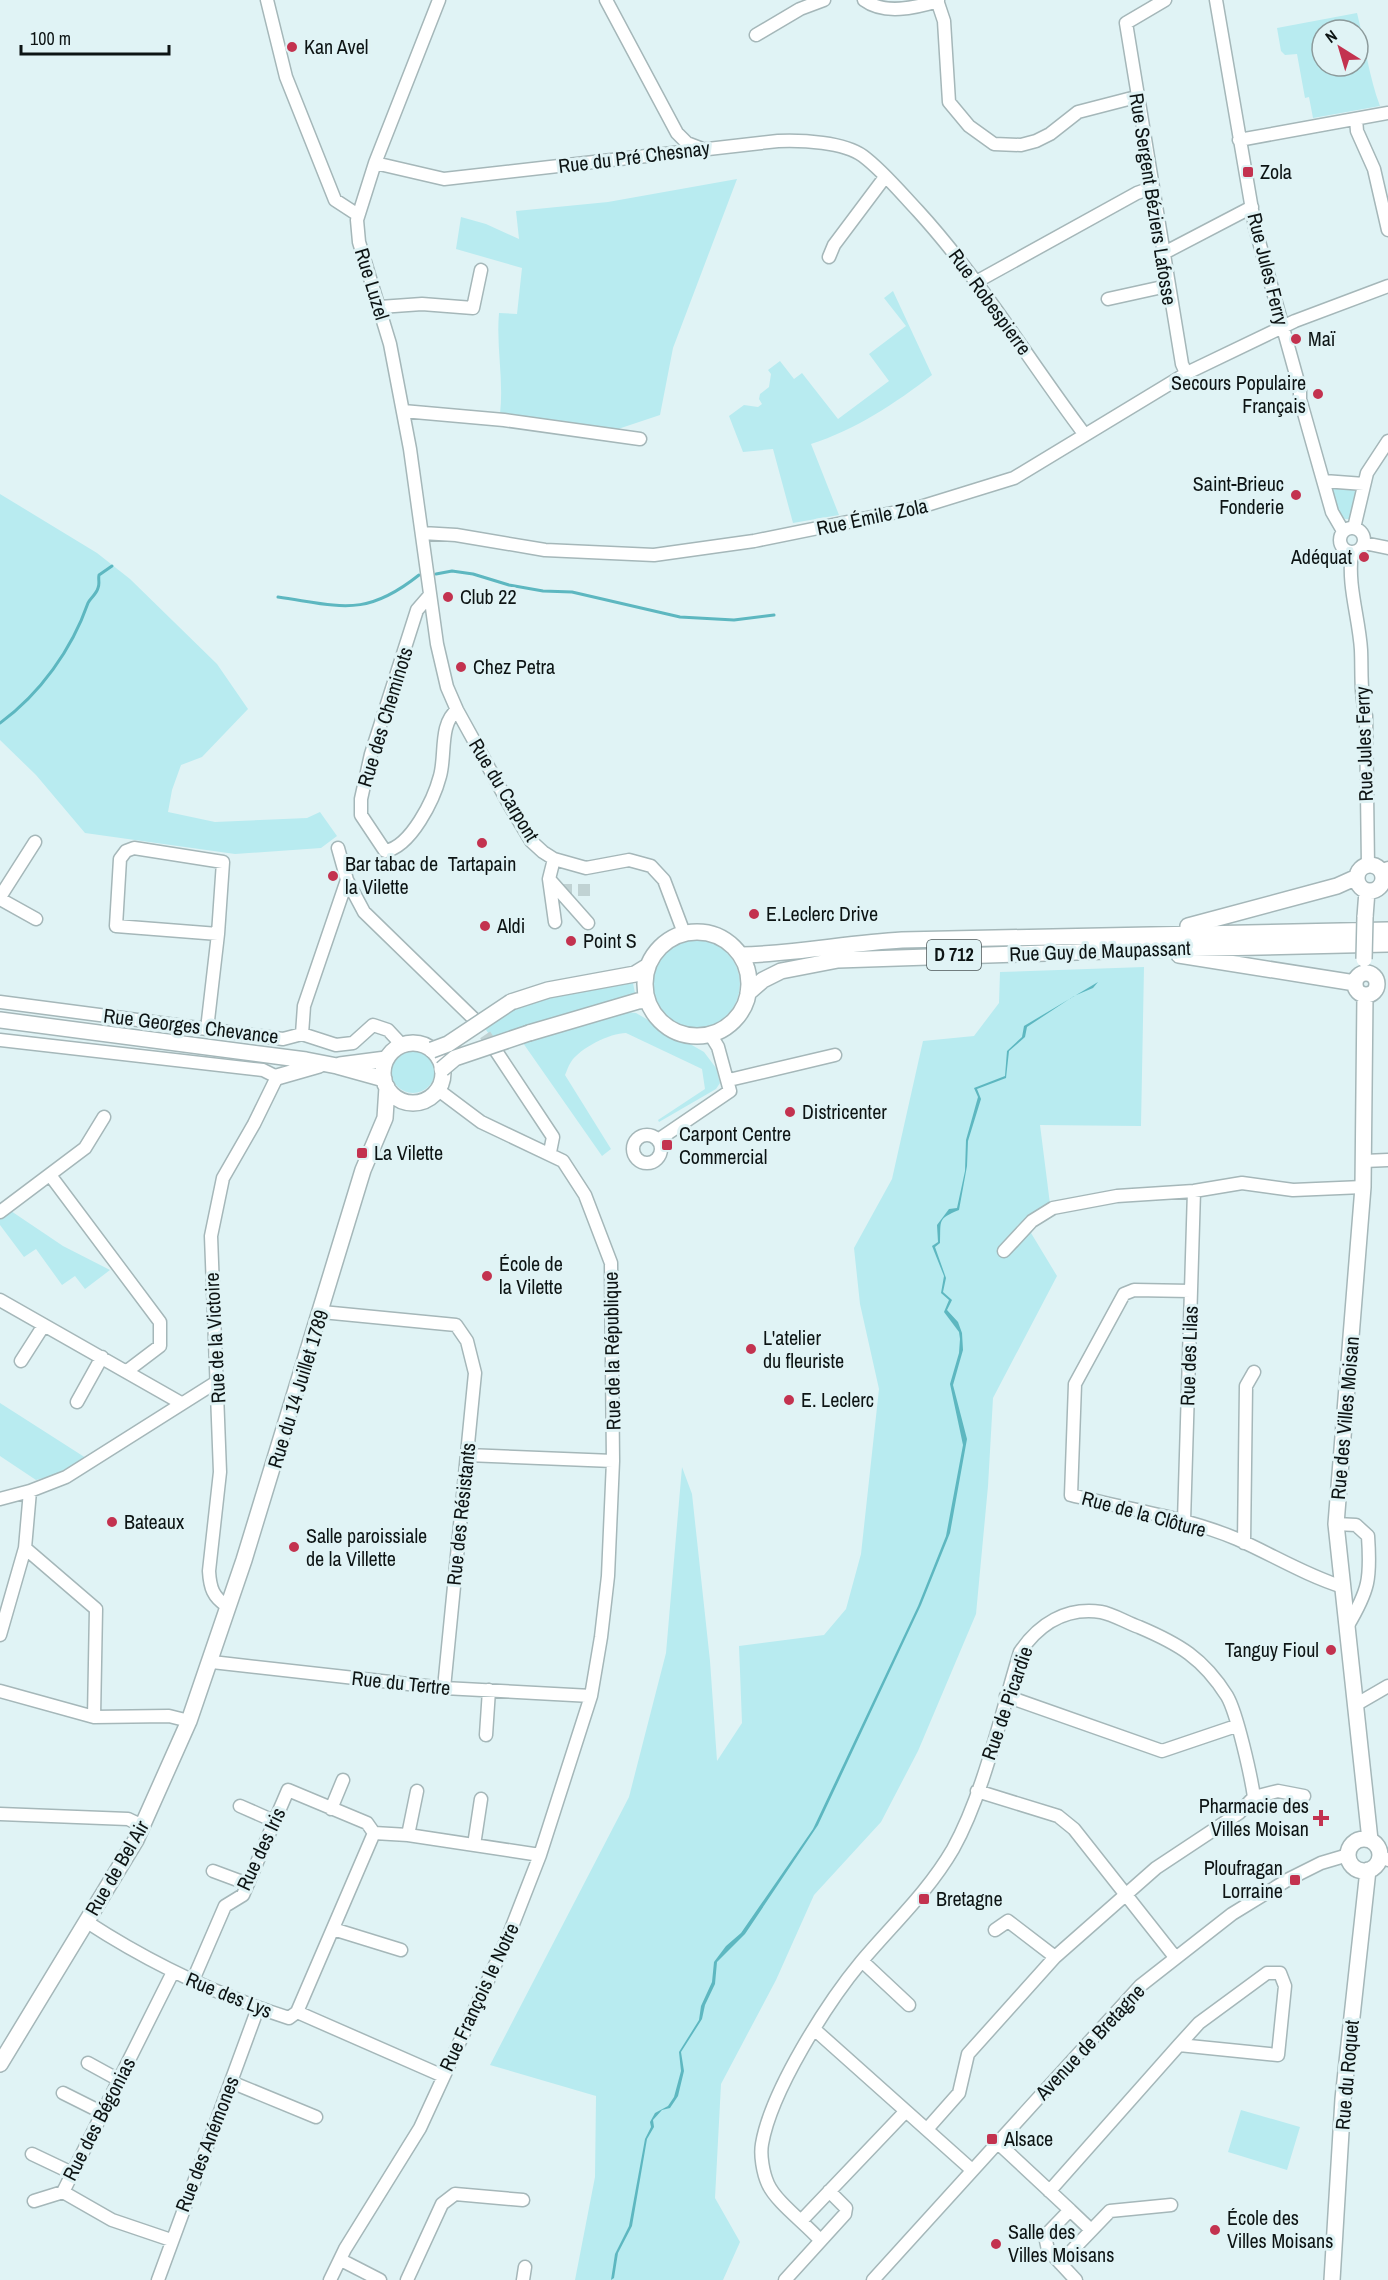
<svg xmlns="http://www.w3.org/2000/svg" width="1388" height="2280" viewBox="0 0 1388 2280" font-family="'Archivo Narrow',sans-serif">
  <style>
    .green { fill: #b8ebf0; fill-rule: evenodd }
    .water { fill: #5db7c0 }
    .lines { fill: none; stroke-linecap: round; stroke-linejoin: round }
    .stream { stroke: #5db7c0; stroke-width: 3 }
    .minor-tunnel { stroke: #c0d2d3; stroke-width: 12; stroke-dasharray: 12 6; stroke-linecap: butt }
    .minor-casing { stroke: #a5b7b9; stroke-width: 15 }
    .major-casing { stroke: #a5b7b9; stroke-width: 18 }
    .minor { stroke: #fff; stroke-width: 12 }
    .major { stroke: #fff; stroke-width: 15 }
    .major-bridge-casing { stroke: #a5b7b9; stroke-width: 18; stroke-linecap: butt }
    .major-bridge { stroke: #fff; stroke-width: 15 }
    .poi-dot { fill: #c3324f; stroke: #e0f3f5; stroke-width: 2 }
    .labels { text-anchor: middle; stroke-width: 6; stroke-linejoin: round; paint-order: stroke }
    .shield { fill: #e0f3f5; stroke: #4c5758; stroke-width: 1.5 }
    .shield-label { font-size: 18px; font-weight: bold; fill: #0d1414 }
    .poi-label { font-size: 20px; fill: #0d1414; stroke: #e0f3f5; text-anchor: start }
    .street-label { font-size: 20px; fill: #0d1414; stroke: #e0f3f5 }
  </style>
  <rect width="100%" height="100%" fill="#e0f3f5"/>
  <!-- green -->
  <path class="green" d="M1357,13C1365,44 1369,77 1380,106L1313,118L1309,97L1305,98L1297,54L1285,55L1281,51L1277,28ZM1322,30H1358V66H1322Z
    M737,179L673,348L660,415L615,430L500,414C504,380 496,347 499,313L517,314L522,268L456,249L461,217L486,224L519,239L516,211L608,202Z
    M893,291L932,375C896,403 855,430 811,444L839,515L793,523L773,449L743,452L729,416L744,405L758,407L762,404L759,399L760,394L769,387L771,374L768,370L780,361L794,379L802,373L838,419L889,381L869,354L906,326L884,298Z
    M1332,486H1354L1358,491L1351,519H1345L1335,508Z
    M0,494L97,553L130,579L217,664L248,709L202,757L181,765L172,790L168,812L215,822L307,818L320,812L337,836L321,848L235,854L85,833L36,775L0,740Z
    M652 984a44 44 0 1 1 88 0a44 44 0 1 1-88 0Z
    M1144,967L1141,1126L1040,1125L1050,1204L1031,1233L1057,1276L993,1398L988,1486L976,1614L918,1751L881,1822L814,1895L776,1980L721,2084L715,2198L740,2242L723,2280H575L595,2177L596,2096L490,2065L629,1797L666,1653L682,1467L692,1494L710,1661L717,1761L742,1723L739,1646L824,1635L846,1609L861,1554L879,1389L860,1304L854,1248L892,1179L923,1041L974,1036L999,1003L1000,972Z
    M633,983L635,993L491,1037L484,1027C528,995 581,991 633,983Z
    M624,1012L636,1013L704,1052L716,1068L720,1083L716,1089L659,1122L658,1120L705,1089L702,1069L626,1033C610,1033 580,1048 571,1062C568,1066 567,1071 565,1075L611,1149L602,1156L523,1043Z
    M391 1071a22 22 0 1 1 44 0a22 22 0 1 1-44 0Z
    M11,1211L63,1246L110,1270L85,1289L75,1276L62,1285L36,1249L24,1257L0,1225V1219Z
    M0,1403L86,1458L54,1475L36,1480L0,1456Z
    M1241,2110L1300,2127L1287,2170L1228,2152Z"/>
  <!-- water -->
  <path class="water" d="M1098,982L1093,988L1074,996L1027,1027L1025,1037L1009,1051L1006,1078L977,1089L981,1099L968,1141L967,1166L959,1210C937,1219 941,1220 940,1243L935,1247L946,1278L943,1292L952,1300L947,1310L958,1322L962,1333L963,1350L953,1385L967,1439L950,1533L921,1605L818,1825L745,1934L717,1962L715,1984L705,2005L702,2019L681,2052L684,2071L678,2096L670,2108L662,2110L653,2120L654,2127L647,2139L632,2226L618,2253L614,2278L611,2280L615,2254L629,2226L645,2139L651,2127L650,2122L655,2113L668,2106L674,2097L681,2071L679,2052L699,2020L701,2006L712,1982L714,1962L726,1946L741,1933L813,1829L918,1606L946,1536L963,1445L950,1384L959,1353L960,1339L959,1332L944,1312L949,1300L941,1293L944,1276L932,1246L938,1242L937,1225L949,1209L957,1208L965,1171L966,1140L978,1097L974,1088L1005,1076L1007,1051L1022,1037L1024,1026Z"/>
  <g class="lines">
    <!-- stream -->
    <path class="stream" d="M436,574L452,571L473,574L509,585L543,591L572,592L680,617L734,620L774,615
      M278,597C341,606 365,618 419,575
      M0,723C40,694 72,649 88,603C90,598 96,595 98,588C100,584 98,579 99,575L112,566"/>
    <!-- minor-tunnel -->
    <path class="minor-tunnel" d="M560,890H592
      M475,1020L496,1051"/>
    <!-- minor casing -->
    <g class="minor-casing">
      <path id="minor" d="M267,0L286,77L335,200L358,215
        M439,0L375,163L357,220L359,242L390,344L410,449L437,644L447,687L457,710L510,806L531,841L543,852L554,859L586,868L629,860L651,866L664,880L684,933
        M606,0L677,133L687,143L700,148
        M864,0C884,15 915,8 938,1
        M937,0L944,21L949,102L969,126L994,144L1021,145L1036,141L1050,134L1078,112L1136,97
        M1165,0L1126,23L1182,364L1186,373
        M1216,0L1255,227L1300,389V399L1332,512L1343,531
        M756,35L800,9L824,0
        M1356,119L1357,131L1374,169L1388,230
        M1239,140L1388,113
        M375,163L444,179L778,141C802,140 844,142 863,156C883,171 901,193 918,211C981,280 1029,361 1085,435
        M1162,254L1252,207
        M829,257L834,245L885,177
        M976,282L1137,193L1151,188
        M1108,299L1167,286
        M380,307L422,304L473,308L481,270
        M403,411L504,420L640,439
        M1324,481L1364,484
        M1340 540a12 12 0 1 1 24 0a12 12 0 1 1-24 0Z
        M1354,528L1367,473L1388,441
        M422,533L456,535L545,550L654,555L754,541L917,508L1014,478L1189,372L1295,321L1388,286
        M1364,543L1388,548
        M1352,552C1347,585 1359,617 1361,650C1362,672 1360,694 1366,716L1368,866
        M430,595L417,610L371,754L361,799V815L385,851C411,847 434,799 440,776C446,755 439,724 457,710
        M554,859L549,879L555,922
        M1380,871L1388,868
        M549,879L588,923
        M347,880L364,912L475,1020
        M0,897L35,842
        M0,899L36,919
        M0,1002L283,1039L302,1034L336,1045L353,1043L373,1025L388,1030L402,1045
        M207,1029L218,934L116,926L120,859L126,851L134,848L223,862L218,934
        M302,1034L304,1006L347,880L338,848
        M0,1040L263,1070L277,1077L254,1124L223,1178L211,1236L220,1472L209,1571C210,1588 213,1597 227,1606
        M496,1051L553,1137L550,1152
        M729,1080L835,1055
        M633 1149a14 14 0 1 1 28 0a14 14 0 1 1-28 0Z
        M658,1140L730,1091L718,1047L710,1034
        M1364,1161L1388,1160
        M50,1175L160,1322V1346L127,1371
        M0,1212L85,1148L104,1117
        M1004,1251L1032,1221L1053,1208L1117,1196L1194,1191L1242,1183L1293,1190L1363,1187
        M1191,1291L1134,1290L1124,1294L1075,1384L1071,1495C1126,1509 1185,1517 1237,1539C1273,1555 1305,1575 1343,1587
        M0,1300L181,1403
        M322,1312L456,1325L467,1341L475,1373L444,1688
        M21,1361L44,1325
        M77,1402L102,1357
        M467,1455L613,1461
        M0,1499L30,1491L66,1477L218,1381
        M1184,1521L1194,1191
        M1336,1524L1356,1525L1368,1536C1371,1579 1369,1590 1347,1627
        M1244,1543L1246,1386L1254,1372
        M25,1548L96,1609L94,1717
        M0,1635L25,1548L30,1491
        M212,1662L444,1688L591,1696
        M0,1691L94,1717L169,1716L189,1721
        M1006,1696L1162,1751L1236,1726
        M1357,1704L1388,1686
        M486,1735L489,1690
        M977,1791L1058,1816L1074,1829L1175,1957
        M1254,1797L1278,1791L1304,1796
        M240,1806L274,1821
        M331,1809L343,1780
        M0,1814L128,1819L143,1826
        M408,1835L417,1791
        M474,1845L481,1799
        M1380,1856L1388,1860
        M213,1871L248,1884
        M87,1922C150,1963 217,1995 289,2018L297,2012
        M333,1929L401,1950
        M995,1930L1008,1921L1055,1957
        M862,1961L909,2005
        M193,1980L225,1906L243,1895L288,1790L367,1823L374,1833L408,1835L540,1855
        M297,2012L374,1833
        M297,2012L443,2076
        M814,2029L972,2170
        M88,2063L119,2080
        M231,2082L316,2117
        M63,2093L103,2113
        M997,2142L1070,2210L1045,2236L1048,2250L1076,2280
        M32,2154L72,2173
        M1049,2191L1054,2186L1179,2045L1199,2023L1267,1973H1280L1285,1986L1278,2055L1179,2045
        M34,2201L63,2192
        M1070,2210L1091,2230
        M802,2220L905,2112
        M171,2240L112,2220L63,2192L173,1972
        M820,2240C805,2223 776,2202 768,2184C763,2173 760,2155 762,2144C771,2091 827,2003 861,1962C893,1924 928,1892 953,1849C984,1793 1001,1714 1020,1652C1039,1624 1066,1607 1101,1612C1113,1614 1127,1623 1139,1627C1179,1644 1203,1658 1227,1696C1237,1713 1251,1776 1254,1797L1239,1813L1156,1868L1055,1957L968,2054L959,2093L928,2128
        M341,2260L380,2280
        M1060,2263L1110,2211L1171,2205
        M158,2280L258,2008
        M330,2280L345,2249L420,2128L508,1937L540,1855L591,1696L601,1637L608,1576L613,1461L611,1263L585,1195L563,1161L481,1122L437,1089
        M407,2280L442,2204L455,2194L523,2200
        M523,2280L525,2267
        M785,2280L845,2214L846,2208L829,2191
        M873,2280L1140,1986L1232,1914L1289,1879L1321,1863L1348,1855"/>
    </g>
    <!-- major casing -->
    <g class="major-casing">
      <path id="major" d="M1357 878a13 13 0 1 1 26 0a13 13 0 1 1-26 0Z
        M1365,917L1367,891
        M1188,926L1337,886L1357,877
        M645 984a52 52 0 1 1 104 0a52 52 0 1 1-104 0Z
        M741,955C795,954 848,943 902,940L1388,930
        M1179,955L1355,983
        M1355 984a11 11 0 1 1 22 0a11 11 0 1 1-22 0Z
        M748,993L763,980L781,971L838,960L1168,949L1388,944
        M1365,995L1363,1187L1336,1524L1370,1840
        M511,1002L548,990L635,974L648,966
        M0,1020L306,1060L337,1066L384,1079
        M529,1033L638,1001L647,1000
        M383 1073a30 30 0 1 1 60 0a30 30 0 1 1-60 0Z
        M340,1065L386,1059
        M277,1077L319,1065
        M1348 1855a16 16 0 1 1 32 0a16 16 0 1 1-32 0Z
        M0,2064L136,1840L189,1721L244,1560L363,1170L385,1118L387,1087
        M1332,2280L1343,2099L1368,1870"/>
    </g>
    <!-- minor -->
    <use href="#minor" class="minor"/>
    <!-- major -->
    <use href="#major" class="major"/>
    <!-- major-bridge casing -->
    <g class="major-bridge-casing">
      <path id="major-bridge" d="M1364,959L1365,917
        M432,1050L448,1044L511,1002
        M442,1069L455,1058L529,1033"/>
    </g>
    <!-- major-bridge -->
    <use href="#major-bridge" class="major-bridge"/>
  </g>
  <!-- markers -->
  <g class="poi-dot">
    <circle cx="292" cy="47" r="6"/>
    <rect x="1242" y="166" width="12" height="12" rx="3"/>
    <circle cx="1296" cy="339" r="6"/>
    <circle cx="1318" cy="394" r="6"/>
    <circle cx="1296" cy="495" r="6"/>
    <circle cx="1364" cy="557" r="6"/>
    <circle cx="448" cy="597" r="6"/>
    <circle cx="461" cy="667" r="6"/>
    <circle cx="482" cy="843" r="6"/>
    <circle cx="333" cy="876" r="6"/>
    <circle cx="754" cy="914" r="6"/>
    <circle cx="485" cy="926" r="6"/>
    <circle cx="571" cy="941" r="6"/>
    <circle cx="790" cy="1112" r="6"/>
    <rect x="661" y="1139" width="12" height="12" rx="3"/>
    <rect x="356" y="1147" width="12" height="12" rx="3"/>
    <circle cx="487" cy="1276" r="6"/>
    <circle cx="751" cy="1349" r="6"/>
    <circle cx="789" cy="1400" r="6"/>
    <circle cx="112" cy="1522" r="6"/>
    <circle cx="294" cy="1547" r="6"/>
    <circle cx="1331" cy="1650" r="6"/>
    <path d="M1318 1809h6v6h6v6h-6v6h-6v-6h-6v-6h6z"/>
    <rect x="1289" y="1874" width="12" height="12" rx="3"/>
    <rect x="918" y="1893" width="12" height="12" rx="3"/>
    <rect x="986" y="2133" width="12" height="12" rx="3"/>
    <circle cx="1215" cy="2230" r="6"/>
    <circle cx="996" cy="2244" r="6"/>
  </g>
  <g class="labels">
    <!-- shield labels -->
    <rect class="shield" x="927" y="940" width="54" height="30" rx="4.5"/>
    <g class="shield-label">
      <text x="954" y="961">D 712</text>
    </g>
    <!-- poi labels -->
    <g class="poi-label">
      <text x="304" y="54">Kan Avel</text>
      <text x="1260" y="179">Zola</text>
      <text x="1308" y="346">Maï</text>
      <text x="1306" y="390" text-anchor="end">Secours Populaire<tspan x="1306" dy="23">Français</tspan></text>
      <text x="1284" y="491" text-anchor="end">Saint-Brieuc<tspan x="1284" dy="23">Fonderie</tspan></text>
      <text x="1352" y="564" text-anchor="end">Adéquat</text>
      <text x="460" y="604">Club 22</text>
      <text x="473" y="674">Chez Petra</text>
      <text x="345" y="871">Bar tabac de<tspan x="345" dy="23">la Vilette</tspan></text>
      <text x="482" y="871" text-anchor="middle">Tartapain</text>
      <text x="766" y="921">E.Leclerc Drive</text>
      <text x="497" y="933">Aldi</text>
      <text x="583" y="948">Point S</text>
      <text x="802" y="1119">Districenter</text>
      <text x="679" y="1141">Carpont Centre<tspan x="679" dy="23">Commercial</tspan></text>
      <text x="374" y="1160">La Vilette</text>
      <text x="499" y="1271">École de<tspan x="499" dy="23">la Vilette</tspan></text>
      <text x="763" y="1345">L'atelier<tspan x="763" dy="23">du fleuriste</tspan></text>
      <text x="801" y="1407">E. Leclerc</text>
      <text x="124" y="1529">Bateaux</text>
      <text x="306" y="1543">Salle paroissiale<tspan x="306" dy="23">de la Villette</tspan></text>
      <text x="1319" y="1657" text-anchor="end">Tanguy Fioul</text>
      <text x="1309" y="1813" text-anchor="end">Pharmacie des<tspan x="1309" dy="23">Villes Moisan</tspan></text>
      <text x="1283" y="1875" text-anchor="end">Ploufragan<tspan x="1283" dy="23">Lorraine</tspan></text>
      <text x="936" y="1906">Bretagne</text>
      <text x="1004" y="2146">Alsace</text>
      <text x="1227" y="2225">École des<tspan x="1227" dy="23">Villes Moisans</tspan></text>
      <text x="1008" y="2239">Salle des<tspan x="1008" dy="23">Villes Moisans</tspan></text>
    </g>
    <!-- street labels -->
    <g class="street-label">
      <text transform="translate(634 157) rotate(-7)" y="7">Rue du Pré Chesnay</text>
      <text transform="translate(1153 199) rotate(81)" y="7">Rue Sergent Béziers Lafosse</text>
      <text transform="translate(1268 269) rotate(76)" y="7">Rue Jules Ferry</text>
      <text transform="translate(372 284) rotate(73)" y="7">Rue Luzel</text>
      <text transform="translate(990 302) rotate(54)" y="7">Rue Robespierre</text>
      <text transform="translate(872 517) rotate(-12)" y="7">Rue Émile Zola</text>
      <text transform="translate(385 717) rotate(-73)" y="7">Rue des Cheminots</text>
      <text transform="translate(1364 744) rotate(-92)" y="7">Rue Jules Ferry</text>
      <text transform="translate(504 790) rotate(59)" y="7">Rue du Carpont</text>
      <text transform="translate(1100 951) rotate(-2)" y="7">Rue Guy de Maupassant</text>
      <text transform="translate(191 1026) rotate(7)" y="7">Rue Georges Chevance</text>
      <text transform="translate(215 1338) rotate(-93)" y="7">Rue de la Victoire</text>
      <text transform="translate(612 1351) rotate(-91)" y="7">Rue de la République</text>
      <text transform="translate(1189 1356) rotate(-88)" y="7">Rue des Lilas</text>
      <text transform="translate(298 1389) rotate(-73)" y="7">Rue du 14 Juillet 1789</text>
      <text transform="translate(1345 1418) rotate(-85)" y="7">Rue des Villes Moisan</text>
      <text transform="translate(461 1514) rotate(-84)" y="7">Rue des Résistants</text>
      <text transform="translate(1144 1514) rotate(15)" y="7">Rue de la Clôture</text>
      <text transform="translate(401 1683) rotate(6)" y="7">Rue du Tertre</text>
      <text transform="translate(1007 1703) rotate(-71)" y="7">Rue de Picardie</text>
      <text transform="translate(261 1849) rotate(-65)" y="7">Rue des Iris</text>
      <text transform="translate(117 1868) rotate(-60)" y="7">Rue de Bel Air</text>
      <text transform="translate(229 1995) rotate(22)" y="7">Rue des Lys</text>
      <text transform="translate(479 1997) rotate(-65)" y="7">Rue François le Notre</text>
      <text transform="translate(1090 2042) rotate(-47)" y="7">Avenue de Bretagne</text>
      <text transform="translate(1347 2075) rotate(-85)" y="7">Rue du Roquet</text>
      <text transform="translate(99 2119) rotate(-63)" y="7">Rue des Bégonias</text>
      <text transform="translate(207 2144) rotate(-69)" y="7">Rue des Anémones</text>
    </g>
  </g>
  <!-- north arrow -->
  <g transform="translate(1340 48) rotate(323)"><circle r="28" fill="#e0f3f5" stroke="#8c9a9b" stroke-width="1.5"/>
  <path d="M0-4.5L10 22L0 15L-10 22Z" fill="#c3324f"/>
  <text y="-9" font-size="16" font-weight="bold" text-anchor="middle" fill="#0d1414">N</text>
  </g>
  <!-- scale -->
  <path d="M21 45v9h148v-9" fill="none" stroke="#0d1414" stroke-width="3"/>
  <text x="30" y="45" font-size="18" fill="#0d1414" stroke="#e0f3f5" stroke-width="4.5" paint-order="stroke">100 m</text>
</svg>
